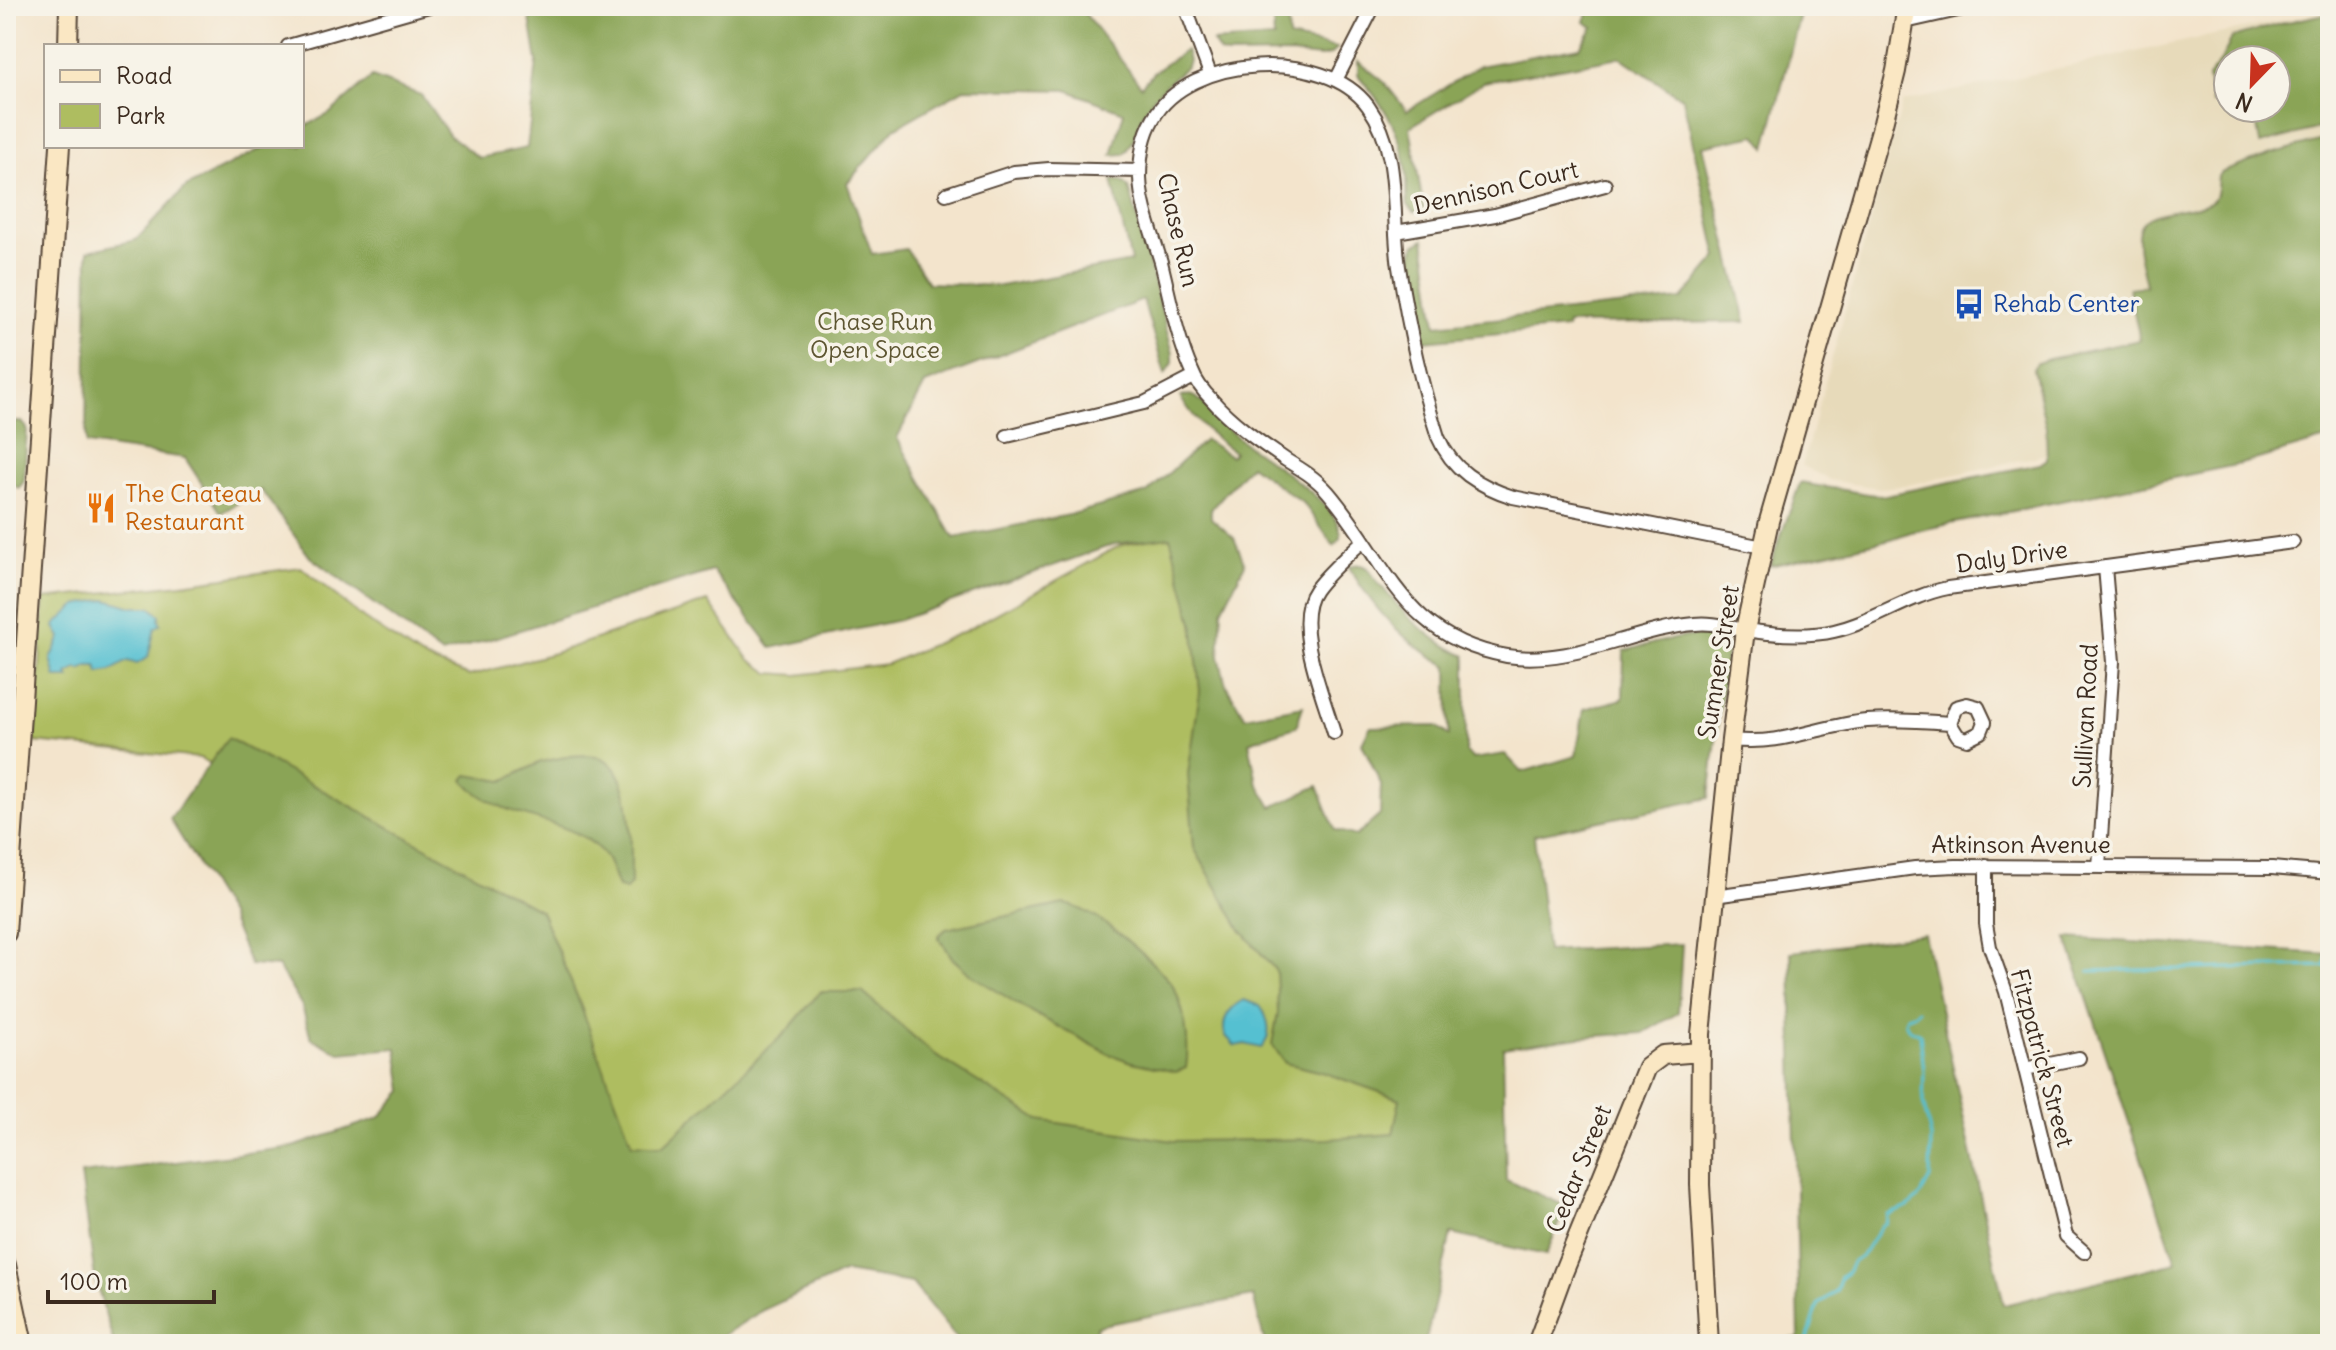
<svg xmlns="http://www.w3.org/2000/svg" width="2336" height="1350" viewBox="0 0 2336 1350" font-family="Delius,sans-serif">
  <style>
    .built { fill: #e7daba; fill-rule: evenodd }
    .green { fill: #aebd60; stroke: #74743f; stroke-width: 2 }
    .forest { fill: #8aa456; stroke: #62673a; stroke-width: 2 }
    .water { fill: #55c0d1; stroke: #487578; stroke-width: 2 }
    .lines { fill: none; stroke-linecap: round; stroke-linejoin: round }
    .stream { stroke: #55c0d1; stroke-width: 3 }
    .street-casing { stroke: #574638; stroke-width: 16 }
    .secondary-casing { stroke: #574638; stroke-width: 22 }
    .street { stroke: #fff; stroke-width: 12 }
    .secondary { stroke: #fae7c3; stroke-width: 18 }
    .labels { text-anchor: middle; stroke-width: 7; stroke-linejoin: round; paint-order: stroke }
    .street-label { font-size: 24px; fill: #3b2a1e; stroke: #f7f3e8 }
    .transit-label { font-size: 24px; fill: #164399; stroke: #f7f3e8; text-anchor: start }
    .park-label { font-size: 24px; fill: #5e5632; stroke: #f7f3e8 }
    .food-label { font-size: 24px; fill: #c56008; stroke: #f7f3e8; text-anchor: start }
  </style>
  <rect width="100%" height="100%" fill="#f7f3e8"/>
  <filter id="ink" filterUnits="userSpaceOnUse"><feTurbulence type="fractalNoise" baseFrequency=".0125" numOctaves="2"/><feDisplacementMap in="SourceGraphic" scale="16" xChannelSelector="R" yChannelSelector="G"/><feConvolveMatrix kernelMatrix="1 2 1 2 8 2 1 2 1" color-interpolation-filters="sRGB"/></filter>
  <filter id="wash" filterUnits="userSpaceOnUse"><feTurbulence type="fractalNoise" baseFrequency=".006" numOctaves="4" result="noise"/><feDisplacementMap in="SourceGraphic" scale="32" xChannelSelector="R" yChannelSelector="G"/><feGaussianBlur stdDeviation="1.8" result="paint"/><feColorMatrix in="noise" values="0 0 0 0 0 0 0 0 0 0 0 0 0 0 0 0 0 1.4 0 .05"/><feComposite in="paint" operator="in"/></filter>
  <g filter="url(#wash)">
    <rect width="100%" height="100%" fill="#f3e4cc"/>
    <!-- built -->
    <path class="built" d="M2330,10V391L1908,485L1880,488L1846,483L1830,480L1802,466L1903,102ZM2228,60H2276V108H2228Z"/>
    <!-- green -->
    <path class="green" d="M1188,530L1227,890L1420,1095L1413,1151L660,1160L618,1168L410,871L200,758L35,742L44,599L182,584L301,567L363,618L421,657L469,676L554,653L708,601L749,659L770,673L797,675L887,664L965,631L1119,546Z"/>
    <!-- forest -->
    <path class="forest" d="M528,6H1079L1141,86L1155,71L1186,50L1189,61L1187,66C1170,81 1154,93 1143,114C1136,127 1135,144 1124,154L1112,155L1124,112L1067,90L966,88L895,128L847,183L872,254L906,249L928,283L1000,286L1131,262L1112,180L1122,181L1129,187L1173,354V363L1165,374L1143,300L925,384L897,438L954,538L1069,515L1147,493L1205,440L1231,456L1234,452C1212,437 1195,420 1180,397C1187,395 1192,394 1197,398C1211,410 1223,426 1237,437C1262,459 1342,502 1341,538L1334,546L1304,504L1250,465L1211,509V518L1234,538L1245,564L1222,610L1219,656L1226,685L1245,717L1303,706L1296,727L1249,742L1257,782L1272,807L1318,786L1335,830L1356,836L1380,815L1381,784L1362,743L1370,727L1437,726L1449,736L1448,666C1404,643 1374,610 1349,567C1355,563 1361,564 1367,568C1395,605 1422,637 1466,656V752L1473,759L1505,754L1522,772L1576,756L1584,709L1623,699L1624,651C1645,646 1710,625 1726,642L1727,648L1709,798L1534,835L1547,951L1682,944L1678,1013L1643,1033L1579,1037L1503,1048L1506,1180L1566,1206L1546,1255L1451,1234L1425,1344H1265L1253,1296L1097,1326L1092,1344H961L912,1283L845,1272L763,1310L709,1344H114L95,1279L81,1174L293,1147L379,1118L403,1091L397,1048L340,1053L311,1038L302,1006L278,967L250,965L229,915L170,819L228,738L541,911L577,996L632,1144L663,1146L786,1032L820,992H862L935,1055L1039,1120L1173,1141L1328,1139L1393,1134L1400,1099L1322,1072L1285,1063L1272,1044L1278,1012L1276,971L1241,930L1194,848L1188,774L1200,691L1193,623L1170,537L1115,544L899,620L772,648L713,571L442,654L310,557L261,490L221,513L185,458L86,444L88,251L136,240L186,187L266,146H302V128L329,114L372,77L421,95L450,136L479,158L527,148L537,62Z
      M1272,6H1287L1289,38L1337,48L1330,55L1321,57L1290,54L1227,55L1220,53L1213,42L1274,38Z
      M1589,6H1802L1766,148L1756,135L1703,146L1746,322L1567,324L1566,328L1424,341L1412,255L1415,245L1424,239L1436,325L1682,299L1718,257L1683,99L1620,57L1484,82L1410,127L1424,212H1414L1408,205C1406,193 1408,180 1406,168C1401,130 1382,103 1358,75V61L1384,82L1407,111L1479,66L1580,47L1593,27L1585,22Z
      M2330,13V125L2260,144L2254,108H2276V60H2228V99L2212,103L2208,77L2220,63L2232,38L2283,23Z
      M2330,138V438L2241,464L1911,532L1891,539L1770,566L1800,483L1881,496L2040,464L2047,459L2046,427L2033,369L2037,363L2049,359L2140,340L2129,288L2146,286C2143,268 2135,247 2139,229C2144,207 2199,212 2213,200C2218,195 2217,183 2218,176L2223,172L2271,154Z
      M6,422H22L27,428L24,481L19,488L12,484L6,446Z
      M570,756C578,756 589,754 596,756C638,766 630,852 631,884L626,890L618,887C614,878 611,866 606,858C578,814 500,825 464,780L468,775L503,781L541,762Z
      M1064,904C1095,908 1151,959 1172,984C1185,1008 1190,1041 1186,1068L1176,1072L1132,1062L1109,1054L1024,1008L970,974L953,959L938,936L946,929Z
      M1924,934L2004,1305L2176,1262L2067,938L2330,954V1344H1762L1763,1341L1799,1338L1791,952Z"/>
    <!-- water -->
    <path class="water" d="M106,599L133,607H150L160,615L159,620L161,624L155,628L148,657L137,664L128,661L110,671L99,673L97,666H88L81,670L77,668L68,674L70,678H56L51,659L61,637L55,627L56,624L77,605Z
      M1244,1000L1260,1006C1269,1019 1273,1036 1261,1048L1245,1044L1235,1046L1225,1035C1221,1019 1230,1007 1244,1000Z"/>
    <g class="lines">
      <!-- stream -->
      <path class="stream" d="M2327,957L2326,966L2330,967
        M2089,971L2326,966
        M1806,1344L1818,1305L1836,1291L1841,1277L1847,1273L1852,1262L1861,1257L1882,1225L1886,1223L1888,1215L1908,1207L1921,1195L1930,1178L1931,1137L1923,1102L1924,1071L1920,1034L1908,1028L1905,1022L1907,1016L1914,1014L1918,1010"/>
    </g>
  </g>
  <g filter="url(#ink)">
    <g class="lines">
      <!-- street casing -->
      <g class="street-casing">
        <path id="street" d="M1185,6L1210,74
          M1905,22L1976,6
          M288,46L429,6
          M1336,80L1374,6
          M946,194L1014,172L1049,169L1140,171
          M1396,232L1495,215L1605,185
          M1007,436L1144,403L1194,377
          M1763,547L1513,497C1479,486 1452,470 1438,437C1420,381 1408,325 1399,267C1391,214 1402,153 1368,106C1325,48 1189,54 1153,119C1143,136 1140,158 1140,178C1141,206 1153,235 1161,262C1170,298 1177,338 1192,371C1196,382 1204,392 1212,400C1233,424 1260,442 1286,460C1301,469 1316,478 1328,492C1388,562 1402,638 1507,656C1572,666 1633,629 1695,624C1710,622 1724,626 1739,629C1769,634 1804,638 1834,631C1874,622 1907,596 1948,588L2293,542
          M1334,733C1324,697 1291,623 1315,590C1328,572 1347,556 1363,541
          M1731,740C1784,746 1817,726 1867,721C1895,719 1923,721 1950,723L1958,736L1967,739L1981,732L1985,722L1978,707L1967,704L1956,707L1950,723
          M1986,865V924L1990,947L2006,992L2066,1236L2084,1252
          M2099,867L2113,662L2105,567
          M1714,896L1915,868L1956,866L2272,868L2330,873
          M2025,1069L2079,1058"/>
      </g>
      <!-- secondary casing -->
      <g class="secondary-casing">
        <path id="secondary" d="M68,46L69,6
          M6,933L60,146
          M6,1265L23,1344
          M1537,1344L1563,1273L1647,1067L1663,1055L1701,1052
          M1709,1344L1700,1185L1701,1034L1731,740L1745,630L1769,521L1883,123L1896,71L1907,6"/>
      </g>
      <!-- street -->
      <use href="#street" class="street"/>
      <!-- secondary -->
      <use href="#secondary" class="secondary"/>
    </g>
  </g>
  <!-- icons -->
  <defs>
    <g id="bus-bare" transform="scale(2.4)"><path d="M-5-6H5V4H4V6H2V4H-2V6H-4V4H-5ZM-3.5-4V0h7V-4ZM-3.5 1.2v1.5H-2V1.2ZM2 1.2v1.5H3.5V1.2Z" fill="#1a4fb4" stroke="#f7f3e8" stroke-width="2.5" paint-order="stroke"/></g>
    <g id="restaurant-bare" transform="scale(2.4)"><path d="M-5-6h1v4h1v-4h1v4h1v-4h1v5L-1.5 .5V6h-2V.5L-5-1ZM5-6V6H3V1.5H1.5Q1.5-4 5-6Z" fill="#e8710a" stroke="#f7f3e8" stroke-width="2.5" paint-order="stroke"/></g>
  </defs>
  <g fill-rule="evenodd">
    <use href="#bus-bare" x="1969" y="304"/>
    <use href="#restaurant-bare" x="101" y="508"/>
  </g>
  <g class="labels">
    <!-- street labels -->
    <g class="street-label">
      <text transform="translate(1496 188) rotate(-13)" y="8">Dennison Court</text>
      <text transform="translate(1178 230) rotate(77)" y="8">Chase Run</text>
      <text transform="translate(2012 557) rotate(-8)" y="8">Daly Drive</text>
      <text transform="translate(1719 662) rotate(-81)" y="8">Sumner Street</text>
      <text transform="translate(2086 716) rotate(-87)" y="8">Sullivan Road</text>
      <text x="2021" y="853">Atkinson Avenue</text>
      <text transform="translate(2042 1058) rotate(75)" y="8">Fitzpatrick Street</text>
      <text transform="translate(1579 1169) rotate(-68)" y="8">Cedar Street</text>
    </g>
    <!-- transit labels -->
    <g class="transit-label">
      <text x="1993" y="312">Rehab Center</text>
    </g>
    <!-- park labels -->
    <g class="park-label">
      <text x="875" y="330">Chase Run<tspan x="875" dy="28">Open Space</tspan></text>
    </g>
    <!-- food labels -->
    <g class="food-label">
      <text x="125" y="502">The Chateau<tspan x="125" dy="28">Restaurant</tspan></text>
    </g>
  </g>
  <!-- margin -->
  <rect width="2336" height="1350" fill="none" stroke="#f7f3e8" stroke-width="32"/>
  <!-- legend -->
  <rect x="44" y="44" width="260" height="104" fill="#f7f3e8" stroke="#aca397" stroke-width="2"/>
  <rect x="60" y="70" width="40" height="12" fill="#fae7c3" stroke="#aca397" stroke-width="2"/>
  <text x="116" y="84" font-size="24" fill="#3b2a1e">Road</text>
  <rect x="60" y="104" width="40" height="24" fill="#aebd60" stroke="#aca397" stroke-width="2"/>
  <text x="116" y="124" font-size="24" fill="#3b2a1e">Park</text>
  <!-- north arrow -->
  <g transform="translate(2252 84) rotate(203)"><circle r="38" fill="#f7f3e8" stroke="#aca397" stroke-width="2"/>
  <path d="M0-6L14 30L0 20L-14 30Z" fill="#c8321e"/>
  <text y="-12" font-size="22" font-weight="bold" text-anchor="middle" fill="#3b2a1e">N</text>
  </g>
  <!-- scale -->
  <path d="M48 1290v12h166v-12" fill="none" stroke="#3b2a1e" stroke-width="4"/>
  <text x="60" y="1290" font-size="24" fill="#3b2a1e" stroke="#f7f3e8" stroke-width="6" paint-order="stroke">100 m</text>
</svg>
